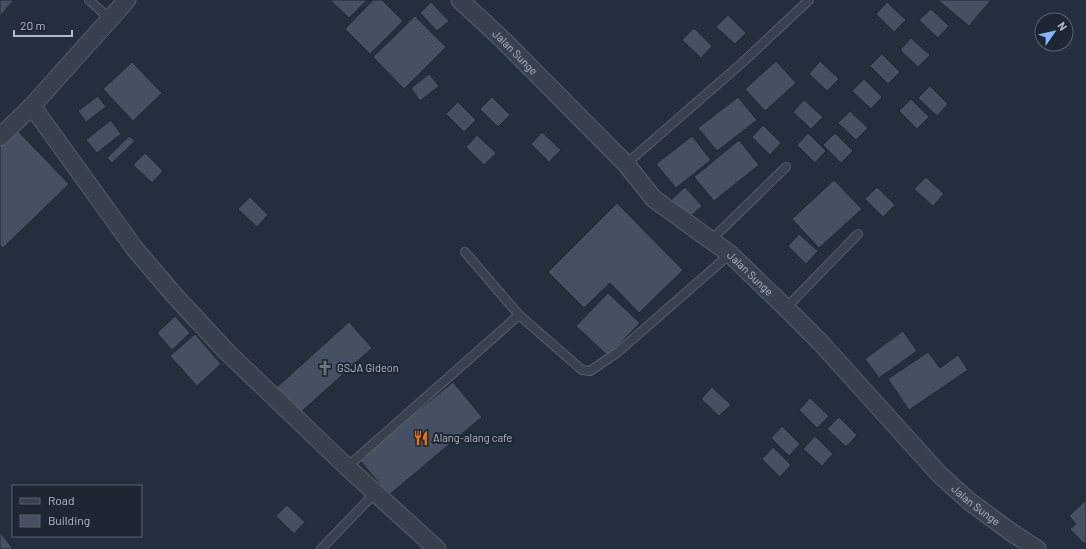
<svg xmlns="http://www.w3.org/2000/svg" width="1086" height="549" viewBox="0 0 1086 549" font-family="Barlow,sans-serif">
  <style>
    .building { fill: #455162; stroke: #1f2835 }
    .lines { fill: none; stroke-linecap: round; stroke-linejoin: round }
    .service-casing { stroke: #565f6c; stroke-width: 10 }
    .minor-casing { stroke: #565f6c; stroke-width: 19 }
    .service { stroke: #38414e; stroke-width: 8 }
    .minor { stroke: #38414e; stroke-width: 17 }
    .labels { text-anchor: middle; stroke-width: 4; stroke-linejoin: round; paint-order: stroke }
    .street-label { font-size: 11px; fill: #b4bcc9; stroke: #1d2633 }
    .poi-label { font-size: 11px; fill: #b4bcc9; stroke: #1d2633; text-anchor: start }
  </style>
  <rect width="100%" height="100%" fill="#242f3e"/>
  <!-- building -->
  <path class="building" d="M0,0H14L0,16Z
    M330,0H367L349,18Z
    M373,0H382L403,21L370,54L345,29Z
    M938,0H991L969,26Z
    M431,2L449,21L437,31L420,13Z
    M887,2L906,20L894,32L876,14Z
    M931,9L949,26L938,38L919,20Z
    M728,15L746,33L735,44L716,27Z
    M415,16L446,47L404,89L373,57Z
    M694,28L712,46L701,58L682,40Z
    M911,38L930,55L918,67L900,50Z
    M882,54L900,72L888,84L870,66Z
    M776,61L796,83L765,111L745,89Z
    M820,61L839,79L827,91L809,74Z
    M132,62L162,93L133,121L103,89Z
    M429,74L439,86L420,101L411,88Z
    M864,79L882,97L871,109L852,91Z
    M930,86L948,104L937,116L918,98Z
    M98,96L106,107L86,122L78,111Z
    M492,97L510,115L498,127L480,109Z
    M738,97L757,120L717,151L698,128Z
    M911,99L929,117L917,129L899,111Z
    M804,100L823,117L811,129L793,112Z
    M458,102L476,120L464,132L446,114Z
    M850,111L868,128L856,140L838,123Z
    M111,120L121,134L97,153L86,140Z
    M763,125L781,143L770,155L752,137Z
    M17,130L69,184L3,248L0,245V147Z
    M542,132L561,150L549,162L531,144Z
    M808,133L826,151L815,163L797,145Z
    M835,133L853,151L841,163L823,145Z
    M477,135L496,153L484,165L466,147Z
    M129,136L135,141L112,163L107,158Z
    M692,136L711,160L676,188L656,164Z
    M739,140L759,165L714,201L694,177Z
    M145,153L163,171L152,183L133,165Z
    M926,177L944,194L933,206L914,189Z
    M834,180L862,209L819,248L792,219Z
    M685,187L702,206L689,218L671,200Z
    M877,187L895,205L883,217L865,199Z
    M250,197L268,215L257,227L238,209Z
    M617,203L683,270L639,313L610,283L584,308L548,272Z
    M799,234L818,251L806,264L788,246Z
    M608,293L640,323L608,356L576,326Z
    M175,316L190,333L172,350L157,333Z
    M349,322L372,348L300,413L277,387Z
    M903,331L917,351L879,378L865,359Z
    M195,334L221,364L197,386L170,356Z
    M928,352L940,368L958,355L968,370L909,410L888,379Z
    M453,382L482,417L389,495L359,459Z
    M712,387L731,405L719,416L701,399Z
    M810,398L829,416L817,428L799,410Z
    M839,417L857,435L846,447L827,429Z
    M782,426L800,444L789,456L771,438Z
    M815,436L833,454L822,466L803,449Z
    M773,447L791,465L780,477L762,459Z
    M1086,500V542L1084,544L1070,529L1076,524L1069,516Z
    M287,505L305,522L294,534L276,516Z
    M0,532L13,549H0Z"/>
  <g class="lines">
    <!-- service casing -->
    <g class="service-casing">
      <path id="service" d="M89,0L110,19
        M626,164L743,62L809,0
        M711,240L786,167
        M465,252L519,315L582,370L590,371L618,352L730,254
        M786,308L858,234
        M347,467L519,315
        M321,549L375,493"/>
    </g>
    <!-- minor casing -->
    <g class="minor-casing">
      <g id="minor">
        <path id="s1" d="M460,0L502,39L626,164L654,199L730,254L786,308L821,343L940,475L969,501L1011,532L1037,549"/>
        <path d="M32,106L135,249L175,296L227,352L347,467L437,549"/>
        <path d="M0,137L32,106L127,0"/>
      </g>
    </g>
    <!-- service -->
    <use href="#service" class="service"/>
    <!-- minor -->
    <use href="#minor" class="minor"/>
  </g>
  <!-- icons -->
  <defs>
    <g id="church-bare" transform="scale(1.2)"><path d="M-1.2-6h2.4v3.5h3.3v2.4h-3.3V6h-2.4V-.1h-3.3v-2.4h3.3Z" fill="#6b7280" stroke="#1d2633" stroke-width="2.5" paint-order="stroke"/></g>
    <g id="restaurant-bare" transform="scale(1.2)"><path d="M-5-6h1v4h1v-4h1v4h1v-4h1v5L-1.5 .5V6h-2V.5L-5-1ZM5-6V6H3V1.5H1.5Q1.5-4 5-6Z" fill="#e8710a" stroke="#1d2633" stroke-width="2.5" paint-order="stroke"/></g>
  </defs>
  <g fill-rule="evenodd">
    <use href="#church-bare" x="325" y="368"/>
    <use href="#restaurant-bare" x="421" y="438"/>
  </g>
  <g class="labels">
    <!-- street labels -->
    <g class="street-label">
      <text dy="4" stroke="none"><textPath href="#s1" startOffset="76">Jalan Sunge</textPath></text>
      <text dy="4" stroke="none"><textPath href="#s1" startOffset="400">Jalan Sunge</textPath></text>
      <text dy="4" stroke="none"><textPath href="#s1" startOffset="724">Jalan Sunge</textPath></text>
    </g>
    <!-- poi labels -->
    <g class="poi-label">
      <text x="337" y="372">GSJA Gideon</text>
      <text x="433" y="442">Alang-alang cafe</text>
    </g>
  </g>
  <!-- legend -->
  <rect x="12" y="485" width="130" height="52" fill="#1d2633" stroke="#59626f"/>
  <rect x="20" y="498" width="20" height="6" fill="#38414e" stroke="#59626f"/>
  <text x="48" y="505" font-size="12" fill="#b4bcc9">Road</text>
  <rect x="20" y="515" width="20" height="12" fill="#455162" stroke="#59626f"/>
  <text x="48" y="525" font-size="12" fill="#b4bcc9">Building</text>
  <!-- north arrow -->
  <g transform="translate(1054 32) rotate(56)"><circle r="19" fill="#1d2633" stroke="#59626f"/>
  <path d="M0-3L7 15L0 10L-7 15Z" fill="#8ab4f8"/>
  <text y="-6" font-size="11" font-weight="bold" text-anchor="middle" fill="#b4bcc9">N</text>
  </g>
  <!-- scale -->
  <path d="M14 30v6h58v-6" fill="none" stroke="#b4bcc9" stroke-width="2"/>
  <text x="20" y="30" font-size="12" fill="#b4bcc9" stroke="#1d2633" stroke-width="3" paint-order="stroke">20 m</text>
</svg>
